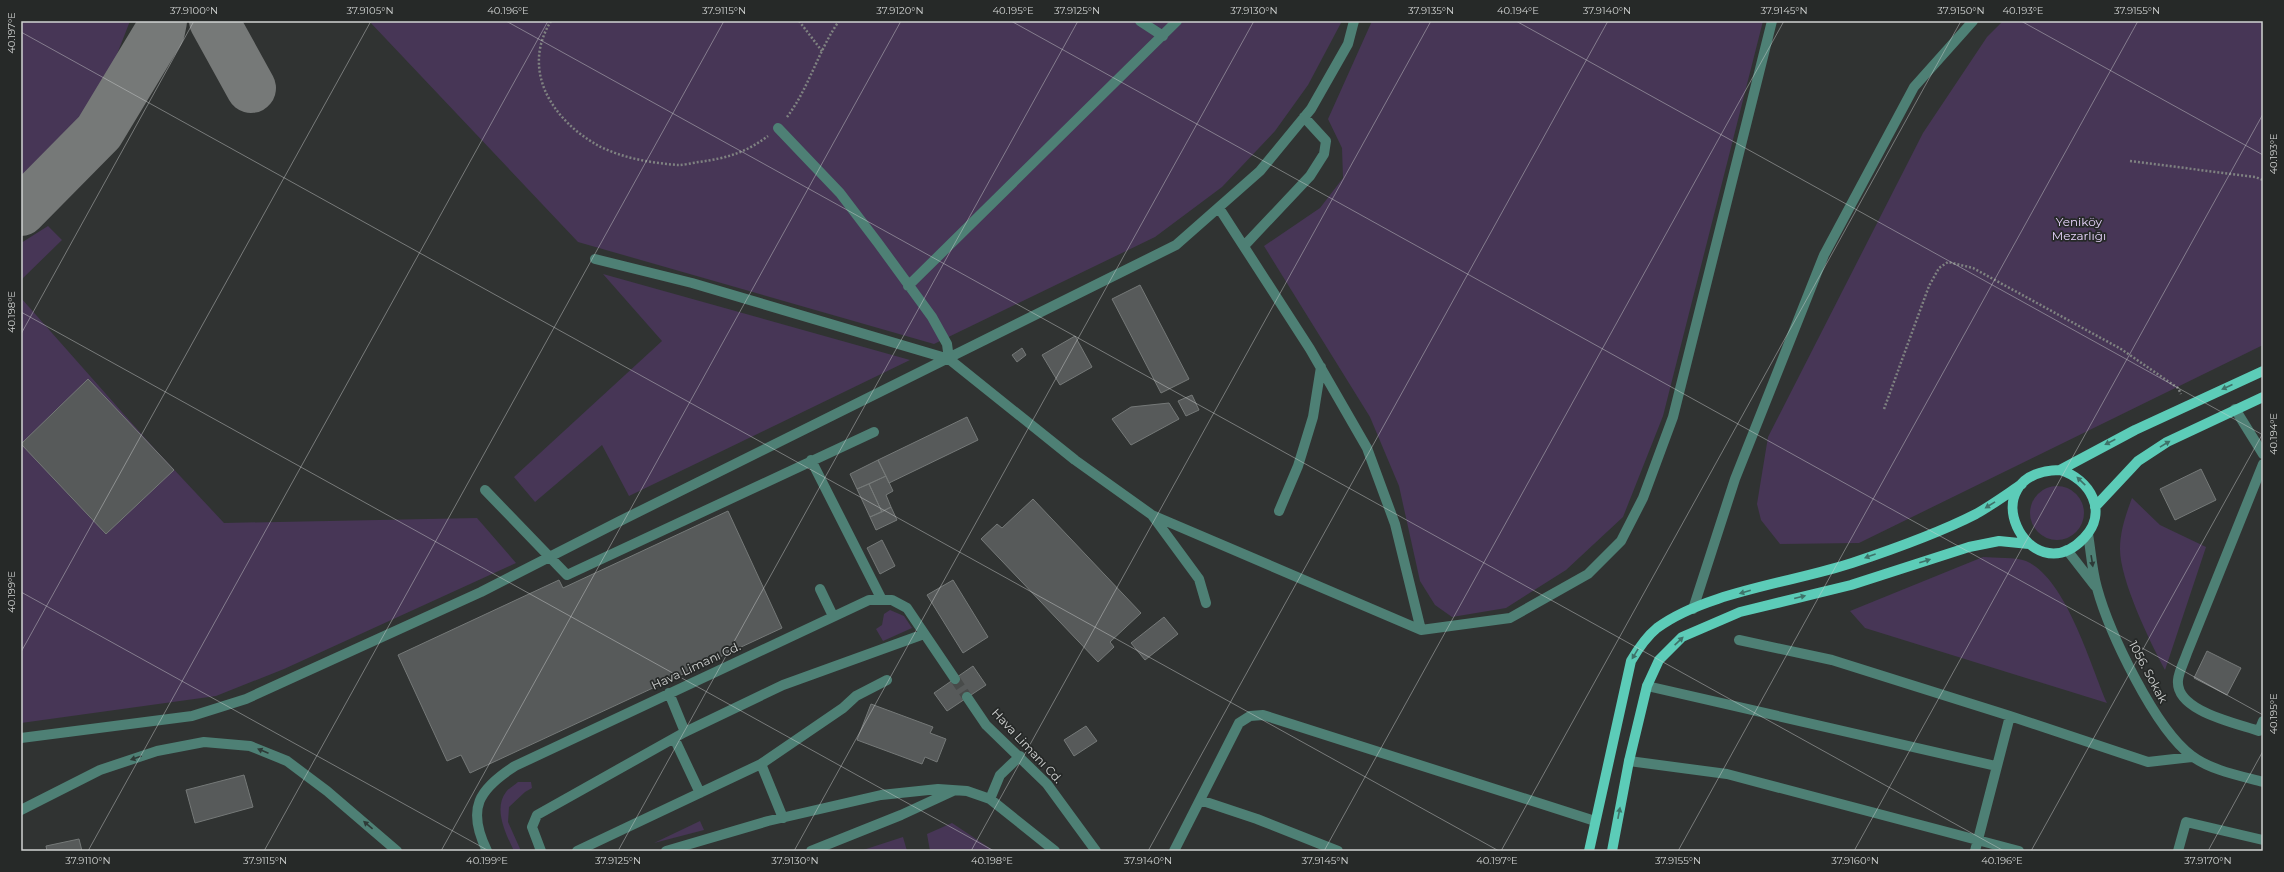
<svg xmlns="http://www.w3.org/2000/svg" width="2284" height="872" viewBox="0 0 2284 872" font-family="Montserrat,sans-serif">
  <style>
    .green { fill: #473656 }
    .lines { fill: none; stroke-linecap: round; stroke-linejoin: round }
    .taxiway { stroke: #767978; stroke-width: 50 }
    .building { fill: #575a5a; stroke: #757978 }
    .minor-tunnel { stroke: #484b4a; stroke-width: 10; stroke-dasharray: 10 5; stroke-linecap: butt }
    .path { stroke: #7f8281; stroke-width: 2.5; stroke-dasharray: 2 2; stroke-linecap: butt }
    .minor { stroke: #4e8075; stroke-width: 10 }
    .major { stroke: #5cccb8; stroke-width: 10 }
    .oneway { fill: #3e7269 }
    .oneway2 { fill: #2e3a37 }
    .ticks { fill: none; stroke: #d1d3d2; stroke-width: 1; stroke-opacity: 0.45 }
    .labels { text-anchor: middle; stroke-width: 3.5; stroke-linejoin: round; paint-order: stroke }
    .park-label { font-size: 12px; fill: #e9d5fd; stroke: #262928 }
    .street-label { font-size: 12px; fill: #d1d3d2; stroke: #262928 }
    .neatline { fill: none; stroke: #d1d3d2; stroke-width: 1.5 }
    .ticks-label { font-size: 10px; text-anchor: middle; fill: #d1d3d2 }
  </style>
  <rect width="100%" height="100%" fill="#303332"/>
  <!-- green -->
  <path class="green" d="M21,21H130L112,67L78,121L26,177L21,180Z
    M369,21H1342L1308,85L1275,131L1222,187L1155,237L934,344L578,242Z
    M1372,21H1763L1663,416L1623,517L1566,570L1506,608L1452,617L1435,605L1420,581L1399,486L1370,417L1264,246L1320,208L1343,178L1342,148L1328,119Z
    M2003,21H2263V345L1859,543L1780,544L1761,520L1757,504L1768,437L1923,133L1987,37Z
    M48,226L62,240L21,280V243Z
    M603,274L910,360L629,496L602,445L535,502L514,477L662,341Z
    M21,298L152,446L224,523L477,518L516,563L284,669L216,696L21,723Z
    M2030 513a27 27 0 1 1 54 0a27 27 0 1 1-54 0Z
    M2132,498L2160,525L2206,547L2165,670C2150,642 2120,580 2120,549C2120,531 2126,514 2132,498Z
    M1983,557C1994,558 2016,557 2026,561C2066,578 2090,664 2107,703L1865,628L1850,611Z
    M890,610L904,616L912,628L883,641L876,629L882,625L884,614Z
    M518,782H531L532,788L525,792L509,807L508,822L521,851H514C506,834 493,809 506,792C509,788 515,785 518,782Z
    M700,821L704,830L654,843Z
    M952,823L994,851H930L927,834Z
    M903,837L907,851H860Z"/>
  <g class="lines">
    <!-- taxiway -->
    <path class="taxiway" d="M214,21L251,88
      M21,211L99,132L160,31L162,21"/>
  </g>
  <!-- building -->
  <path class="building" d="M1140,285L1189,379L1161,393L1112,299Z
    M1075,336L1092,367L1060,385L1042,355Z
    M1022,348L1026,355L1017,362L1012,355Z
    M88,379L174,470L106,534L21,444Z
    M1192,395L1199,410L1186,416L1178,401Z
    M1169,403L1179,419L1131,445L1112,419L1131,407Z
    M967,417L978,440L889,483L878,460Z
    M878,460L886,476L857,489L850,474Z
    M2201,469L2216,500L2175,520L2160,489Z
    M886,476L893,491L886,495L891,507L882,512L869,484Z
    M869,484L882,512L870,517L857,489Z
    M1033,499L1141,613L1110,642L1114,647L1098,662L981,539L997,524L1002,528Z
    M891,507L897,520L876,530L870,517Z
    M728,511L782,628L470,773L461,755L447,761L398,655L559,580L563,588Z
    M882,540L895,566L880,574L867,548Z
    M953,580L988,637L963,653L927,595Z
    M1164,617L1178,634L1145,660L1131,643Z
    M2207,651L2241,668L2227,695L2194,678Z
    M973,666L986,685L947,711L934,693Z
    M871,704L933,727L930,733L946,739L937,762L925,757L922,764L857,740Z
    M1086,726L1097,741L1074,756L1064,740Z
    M244,775L253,807L195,823L186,790Z
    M79,839L82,851H47L46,846Z"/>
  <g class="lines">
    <!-- minor-tunnel -->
    <path class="minor-tunnel" d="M955,679L967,697"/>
    <!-- path -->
    <path class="path" d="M551,21C520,71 553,121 599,146C622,158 651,163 678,165C684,165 692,163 699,162C727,158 745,153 768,136
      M799,21L822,51
      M787,117C809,88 818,51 839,21
      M2130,161L2255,177L2263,180
      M1884,409L1929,286L1939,268L1948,262L1973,268L2121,349L2178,388L2181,394"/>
    <!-- minor -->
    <path class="minor" d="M1140,21L1163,36
      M778,128L840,193L878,243L932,317L947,344L949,359
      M1219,208L1310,349L1367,448L1395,524L1421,630
      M1244,246L1310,176L1324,154L1326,141L1304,117
      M595,259L692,283L949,359L1075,460L1152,515L1421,630L1510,618L1588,574L1621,541L1643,498L1673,417L1772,21
      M908,286L1177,21
      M2235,409L2263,454
      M811,460L881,598
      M2263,464L2187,653C2184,662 2179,671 2178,680C2175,711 2236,723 2259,731L2263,721
      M485,490L567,575L874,432
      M1279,511L1298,466L1313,417L1321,367
      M1152,515L1199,579L1206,603
      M2088,534C2091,552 2092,571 2097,588C2109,632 2155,729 2192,756C2210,770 2241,776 2263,782
      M2067,550L2095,586
      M820,589L833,616
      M1693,609L1735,479L1824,255L1914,87L1973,21
      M1739,640L1832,660L2010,716L2148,762L2192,757
      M1647,686L1996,766
      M669,693L685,732
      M967,697L986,725L1047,784L1096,851
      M21,738L192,716L246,699L481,592L620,521L1176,245L1260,171L1311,109L1348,44L1354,21
      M675,740L700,793
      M1629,761L1727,774L2019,851
      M761,764L783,818
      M990,799L1000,775L1020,756
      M1200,800L1257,819L1338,851
      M21,810L100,770L157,751L204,742L250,746L287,761L327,791L397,851
      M487,851C466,808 479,789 515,766L869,600H892L907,608L955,679
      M541,851L532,827L537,815L685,732L783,685L924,634
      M577,851L761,764L843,708L856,696L887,680
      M666,851L768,821L881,795L938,789L967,791L990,799L1055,851
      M811,851L901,815L953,791
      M1174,851L1239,723L1250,716L1263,715L1595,821
      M1975,851L2010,716
      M2178,851L2186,822L2263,840"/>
    <!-- major -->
    <path class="major" d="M2060,470C2090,479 2109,512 2084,538C2029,596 1968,472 2060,470L2135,430L2263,371
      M2095,507L2138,461L2167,442L2263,397
      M1589,851L1631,661C1638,649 1646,637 1657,628C1705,592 1795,582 1852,563C1894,549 1937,534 1976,514C1992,505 2007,494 2022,484
      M1612,851L1629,761L1647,686L1659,660L1682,637L1740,612L1851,585L1969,547L1999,541L2029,544"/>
  </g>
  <!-- one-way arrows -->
  <defs><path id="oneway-solid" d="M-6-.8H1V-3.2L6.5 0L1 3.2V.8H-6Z"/></defs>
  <g class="oneway">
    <use href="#oneway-solid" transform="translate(2227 387) rotate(156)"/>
    <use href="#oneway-solid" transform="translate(2110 442) rotate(153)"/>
    <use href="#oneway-solid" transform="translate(2165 444) rotate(-31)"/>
    <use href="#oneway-solid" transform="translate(2081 481) rotate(-136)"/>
    <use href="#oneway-solid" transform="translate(1990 505) rotate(148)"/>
    <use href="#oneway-solid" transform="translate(1870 556) rotate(160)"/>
    <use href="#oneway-solid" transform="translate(1925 561) rotate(-18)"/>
    <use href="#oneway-solid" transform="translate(1745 592) rotate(164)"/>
    <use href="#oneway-solid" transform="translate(1800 597) rotate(-14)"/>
    <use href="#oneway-solid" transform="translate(1679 641) rotate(-43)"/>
    <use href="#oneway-solid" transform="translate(1635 654) rotate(121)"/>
    <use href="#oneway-solid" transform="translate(1619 813) rotate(-79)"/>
  </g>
  <g class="oneway2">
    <use href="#oneway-solid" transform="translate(2092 561) rotate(81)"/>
    <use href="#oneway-solid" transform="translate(263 751) rotate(-157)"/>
    <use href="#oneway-solid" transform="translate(136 758) rotate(161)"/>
    <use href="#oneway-solid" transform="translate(368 825) rotate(-140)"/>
  </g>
  <!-- ticks -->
  <path class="ticks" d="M506,21L2004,851M1011,21L2263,715M1516,21L2263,435M2021,21L2263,155M21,32L1499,851M21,312L994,851M21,334L194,21M21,592L489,851M21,652L371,21M88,851L548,21M264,851L724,21M441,851L901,21M618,851L1078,21M794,851L1254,21M971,851L1431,21M1148,851L1608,21M1324,851L1784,21M1501,851L1961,21M1678,851L2138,21M1854,851L2263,114M2031,851L2263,433M2208,851L2263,751"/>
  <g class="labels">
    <!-- park labels -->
    <g class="park-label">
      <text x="2079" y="226">Yeniköy<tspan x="2079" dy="14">Mezarlığı</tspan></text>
    </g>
    <!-- street labels -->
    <g class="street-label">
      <text transform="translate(696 666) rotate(-25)" y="4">Hava Limanı Cd.</text>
      <text transform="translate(2148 672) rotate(62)" y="4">1056. Sokak</text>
      <text transform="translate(1027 746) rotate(47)" y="4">Hava Limanı Cd.</text>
    </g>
  </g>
  <!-- border -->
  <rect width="2284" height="872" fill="none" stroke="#262928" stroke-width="44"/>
  <rect x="22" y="22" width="2240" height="828" class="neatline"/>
  <g class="ticks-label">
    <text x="194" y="14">37.9100°N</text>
    <text x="370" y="14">37.9105°N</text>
    <text x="508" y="14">40.196°E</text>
    <text x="724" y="14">37.9115°N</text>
    <text x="900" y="14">37.9120°N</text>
    <text x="1013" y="14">40.195°E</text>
    <text x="1077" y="14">37.9125°N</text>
    <text x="1254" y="14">37.9130°N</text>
    <text x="1431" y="14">37.9135°N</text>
    <text x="1518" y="14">40.194°E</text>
    <text x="1607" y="14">37.9140°N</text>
    <text x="1784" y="14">37.9145°N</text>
    <text x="1961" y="14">37.9150°N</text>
    <text x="2023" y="14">40.193°E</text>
    <text x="2137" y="14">37.9155°N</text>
    <text transform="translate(11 33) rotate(-90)" y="4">40.197°E</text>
    <text transform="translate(2273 154) rotate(-90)" y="4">40.193°E</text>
    <text transform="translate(11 312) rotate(-90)" y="4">40.198°E</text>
    <text transform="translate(2273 434) rotate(-90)" y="4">40.194°E</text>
    <text transform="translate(11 592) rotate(-90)" y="4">40.199°E</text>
    <text transform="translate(2273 714) rotate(-90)" y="4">40.195°E</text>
    <text x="88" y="864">37.9110°N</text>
    <text x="265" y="864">37.9115°N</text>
    <text x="487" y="864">40.199°E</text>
    <text x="618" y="864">37.9125°N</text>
    <text x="795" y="864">37.9130°N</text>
    <text x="992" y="864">40.198°E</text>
    <text x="1148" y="864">37.9140°N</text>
    <text x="1325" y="864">37.9145°N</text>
    <text x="1497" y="864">40.197°E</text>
    <text x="1678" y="864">37.9155°N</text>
    <text x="1855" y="864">37.9160°N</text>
    <text x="2002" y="864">40.196°E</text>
    <text x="2208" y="864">37.9170°N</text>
  </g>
</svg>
